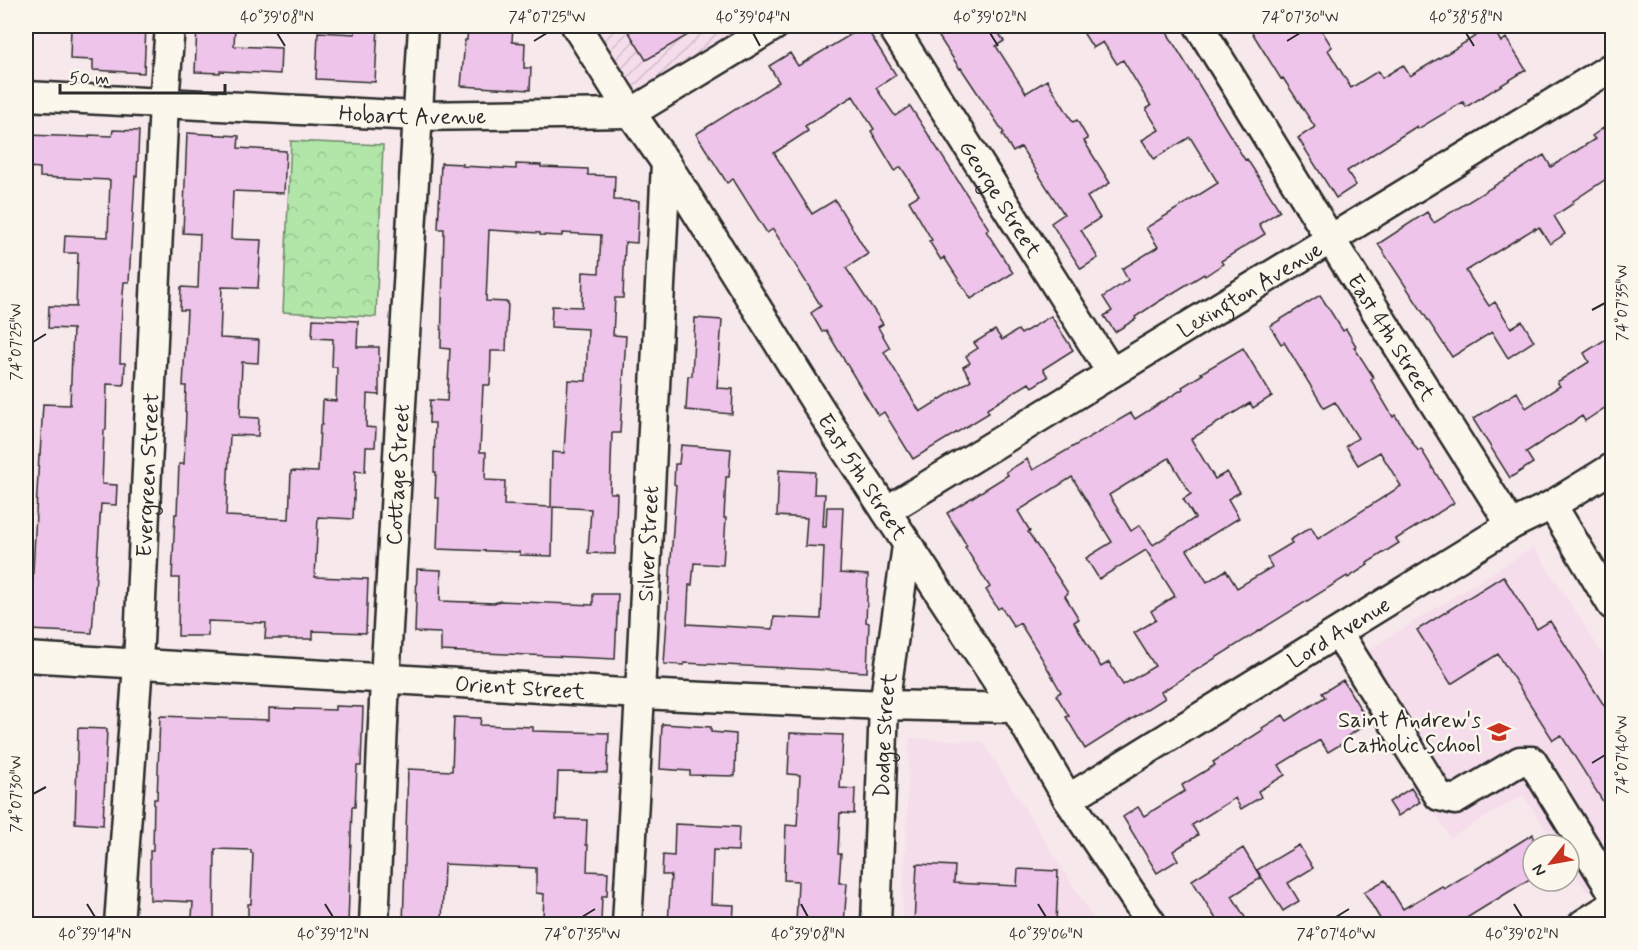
<svg xmlns="http://www.w3.org/2000/svg" width="1638" height="950" viewBox="0 0 1638 950" font-family="Mynerve,sans-serif">
  <style>
    .built { fill: #f5ddeb }
    .industrial { fill: url(#industrial-furrows) }
    .park { fill: url(#park-crowns); stroke: #6e886a; stroke-width: 1.5 }
    .building { fill: #efc4ea; stroke: #2b2b2b; stroke-width: 1.5; fill-rule: evenodd }
    .lines { fill: none; stroke-linecap: round; stroke-linejoin: round }
    .minor-casing { stroke: #2b2b2b; stroke-width: 33 }
    .minor { stroke: #fbf7ec; stroke-width: 28 }
    .ticks { fill: none; stroke: #2b2b2b; stroke-width: 2 }
    .labels { text-anchor: middle; stroke-width: 5; stroke-linejoin: round; paint-order: stroke }
    .street-label { font-size: 22px; fill: #2b2b2b; stroke: #fbf7ec }
    .poi-label { font-size: 22px; fill: #2b2b2b; stroke: #fbf7ec; text-anchor: end }
    .neatline { fill: none; stroke: #2b2b2b; stroke-width: 2 }
    .ticks-label { font-size: 15px; text-anchor: middle; fill: #2b2b2b }
  </style>
  <defs>
    <pattern id="industrial-furrows" width="10" height="10" patternUnits="userSpaceOnUse" patternTransform="scale(1.5)"><rect width="10" height="10" fill="#f5ddeb"/><path d="M-1 1l2-2M0 10L10 0M9 11l2-2" fill="none" stroke="#d2beca"/></pattern>
    <pattern id="park-crowns" width="20" height="18" patternUnits="userSpaceOnUse" patternTransform="scale(1.5)"><rect width="20" height="18" fill="#b2e6a8"/><path d="M2 6a3 3 0 1 1 6 0M12 15a3 3 0 1 1 6 0" fill="none" stroke="#99c591"/></pattern>
  </defs>
  <rect width="100%" height="100%" fill="#f7e8eb"/>
  <filter id="ink" filterUnits="userSpaceOnUse"><feTurbulence type="fractalNoise" baseFrequency=".0167" numOctaves="2"/><feDisplacementMap in="SourceGraphic" scale="12" xChannelSelector="R" yChannelSelector="G"/><feConvolveMatrix kernelMatrix="1 2 1 2 8 2 1 2 1" color-interpolation-filters="sRGB"/></filter>
  <g filter="url(#ink)">
    <!-- built -->
    <path class="built" d="M1534,547L1612,669V876L1587,892L1569,865V845H1556L1523,795L1450,838L1346,664Z
      M910,738L983,742L1097,924H902Z"/>
    <!-- industrial -->
    <path class="industrial" d="M579,26H764L629,109Z"/>
    <!-- park -->
    <path class="park" d="M291,141L383,145L376,317L283,312Z"/>
    <!-- building -->
    <path class="building" d="M71,26H146L144,73L93,70V60L70,59Z
      M197,26H235L234,46L281,48L280,74L220,71V73L195,72Z
      M356,26H378L375,82L316,79L318,32L355,34Z
      M468,26H513L512,42L525,43L524,68H531L530,90L461,86L465,40H467Z
      M625,26H703L646,60Z
      M865,26L896,75L876,88L895,116L910,106L989,229L986,231L1013,273L971,299L944,257L941,260L929,241L932,240L909,201L919,195L901,167L895,171L871,131L874,129L853,96L805,126L808,131L774,153L812,214L835,200L868,254L846,268L883,324L878,327L890,348L884,352L920,412L971,380L963,367L970,363L966,356L978,348L974,343L995,330L1002,340L1018,330L1021,334L1051,316L1073,350L1043,369L1048,377L1032,387L1029,383L987,409L989,413L913,459L884,412L878,416L826,330L822,332L811,313L821,306L773,229L767,233L733,179L727,183L696,134L779,82L769,66L790,53L798,66Z
      M932,26H994L1004,41L996,46L1026,93L1047,80L1073,122L1077,120L1088,139L1084,141L1110,183L1087,197L1100,218L1081,230L1098,258L1081,269L1051,223L1064,214L1021,147L1013,152L1002,134L1004,133L961,68L960,69Z
      M1079,26H1163L1245,160L1247,159L1280,211L1259,224L1265,234L1221,261L1223,264L1205,276L1204,274L1158,302L1135,317L1136,319L1115,332L1104,316L1112,311L1103,297L1128,280L1122,269L1158,247L1146,228L1218,183L1190,137L1154,159L1142,140L1159,130L1146,109L1151,106L1123,60L1117,64L1103,42L1093,48Z
      M1248,26H1319L1332,47L1328,50L1351,88L1378,71L1382,78L1403,65L1410,76L1492,26L1501,42L1506,38L1526,70L1466,107L1463,102L1418,129L1417,126L1347,171L1356,185L1336,198L1298,138L1315,127L1283,78L1281,79Z
      M1612,122V175L1573,201L1574,203L1554,216L1565,234L1550,244L1539,227L1535,230V228L1466,271L1489,306L1495,302L1511,328L1522,321L1534,341L1508,358L1492,332L1452,357L1378,244L1427,212L1434,223L1544,155L1551,167L1595,139L1592,136Z
      M113,130L139,131L137,176H135L129,282H124L122,306L120,363H125L124,385L107,384L106,430H104L102,484L117,485L116,505L101,504L92,633L30,630L39,455H40L43,404L70,405L73,329L48,328L49,306L76,307L78,253H64L65,235L108,237L110,180L40,177V168L26,167V135L89,137V135L112,136Z
      M187,133L239,136L238,148L286,151L284,193L233,191L231,239L261,240L258,288L222,287L220,338L259,340L258,363L242,362L240,417L259,418L258,436L230,435L226,516L289,519L291,471L318,472L320,425H322L323,400L336,401L337,367H332L333,339L312,338L313,319L358,321L357,347H379V395L367,394L366,427L376,428L375,447H366L365,472L355,471L353,519L318,517L315,577L368,579L366,633L313,631V639H265L266,623L208,621V636H178L179,578H172L175,514H177L179,464H184L186,412H185L186,386H183L187,310H180L181,287L198,288L200,234L183,233Z
      M441,163L463,164L462,166L516,169V164L541,165V167L588,169V175L615,176L614,200L639,201L637,243L625,242L623,298H615L613,335L626,336L620,433H612L610,493H617L615,554L588,553L591,509L553,507L552,556L520,555V552L437,549L439,498H435L436,472H434L435,423H429L430,400L447,401L450,349L441,348L444,229H438ZM489,230L540,233V235L562,236V233L601,235L599,273L583,272L582,307L552,306L551,327L588,329L586,381L568,380L564,453L552,452L551,507L504,505L505,481L485,480L486,452H480L483,385H490L491,351H506L508,302L486,301Z
      M1320,295L1343,331L1346,329L1356,346L1354,347L1374,378L1371,380L1393,417L1395,415L1418,451L1421,449L1454,503L1396,539L1399,543L1367,563L1368,565L1348,578L1347,576L1161,692L1165,698L1085,749L1066,717L1069,716L1056,695L1061,692L1041,657L1020,623L1014,627L1001,607L998,609L986,590L990,587L965,547L967,546L947,513L1008,475L1006,472L1027,459L1033,470L1131,413L1135,419L1183,389L1182,387L1203,374L1201,373L1243,348L1272,396L1253,408L1250,403L1191,439L1215,479L1227,472L1240,492L1228,499L1239,518L1187,550L1207,582L1226,570L1237,588L1272,567L1267,558L1292,543L1290,540L1311,527L1318,539L1401,486L1380,452L1358,465L1346,446L1358,438L1335,402L1324,408L1284,342L1281,344L1270,326ZM1169,458L1191,494L1183,499L1195,518L1153,545L1140,525L1131,531L1109,495ZM1072,477L1112,542L1086,558L1099,579L1146,550L1175,596L1151,611L1156,620L1134,633L1155,666L1123,685L1109,662L1101,667L1074,622L1079,619L1065,596L1068,593L1028,532L1030,531L1018,511Z
      M695,318L722,320L717,388L733,389L732,414L686,410L688,376H692Z
      M1612,335V403L1585,421L1582,416L1526,452L1533,463L1510,478L1473,419L1517,392L1526,408L1560,386L1557,382L1589,362L1584,353Z
      M681,445L731,449L729,477H726L724,518H726L723,565L694,563L692,585H689L687,624L773,629L774,617L821,619L824,547L805,546L807,518L777,516L779,470L815,472L814,494H825L823,526H826L827,507H843L840,573L868,575L866,622L869,623L867,672L684,663V665L664,664L676,485L674,484L675,464H679Z
      M417,569L441,570L440,601L494,603L500,601L593,605V594H618L615,659L441,651V633L415,632Z
      M1503,576L1537,629L1550,621L1605,707L1612,702V816L1561,735L1553,740L1498,654L1451,684L1417,630Z
      M1343,680L1369,723L1346,737L1348,740L1328,752L1320,740L1279,765L1285,775L1258,791L1261,797L1241,809L1235,798L1192,825L1198,835L1173,851L1178,860L1157,873L1123,817L1138,807L1144,816L1185,791L1182,785L1215,765L1213,762L1263,730L1262,728L1283,715L1287,721L1325,697L1322,693Z
      M335,706L363,707L361,766H357L355,807H352L348,924H248V904H251L253,853H251V850L215,849L214,919L192,918L193,902L150,900V851H153L154,799H157L160,716L269,720V708L335,710Z
      M454,717L481,718L480,725L533,727V731L609,733L607,773L558,772L556,819L587,820L586,845H588L587,871L608,872L607,896H602L601,924H552V919L543,918L544,894L536,893V868L444,864L442,924H403L408,769L452,771Z
      M662,724L711,727V732L736,734L735,776L690,775V771L660,769Z
      M78,728L107,729L103,825L75,823Z
      M790,733L843,735L840,788L855,789L854,814L840,813L838,854H841L839,883H847L844,924H796L798,881L784,880L786,825L797,826L800,775L788,774Z
      M1411,788L1420,802L1398,816L1389,802Z
      M675,824L739,827L738,851L713,850L711,904L734,905L733,924H668L671,875H662L663,855L674,856Z
      M1533,834V877L1457,924H1378L1382,922L1364,892L1385,880L1403,909L1442,886L1444,889Z
      M1299,845L1313,868L1288,883L1299,901L1283,911L1257,870Z
      M1243,848L1261,878L1232,896L1249,924H1219L1192,880Z
      M917,864L955,866L954,883L1017,886L1018,869L1058,871L1056,924H914Z"/>
    <g class="lines">
      <!-- minor casing -->
      <g class="minor-casing">
        <g id="minor">
          <path id="s1" d="M576,26L631,113L666,163L840,441L1015,708L1068,799L1152,924"/>
          <path id="s2" d="M892,26L1111,372"/>
          <path id="s3" d="M1199,26L1331,240L1511,525"/>
          <path id="s4" d="M26,96L417,116L631,113L774,26"/>
          <path d="M1552,505L1612,605"/>
          <path id="s5" d="M886,511C1128,362 1371,216 1612,67"/>
          <path d="M1338,633L1439,796L1455,800L1520,761H1532L1612,891"/>
          <path id="s6" d="M26,657L640,694L884,705L1015,708"/>
          <path id="s7" d="M1068,799L1511,525L1552,505L1612,468"/>
          <path id="s8" d="M119,924L138,664L164,102L170,26"/>
          <path id="s9" d="M374,924L385,680L423,26"/>
          <path id="s10" d="M627,924L640,694L666,163"/>
          <path id="s11" d="M876,924L884,705L907,546"/>
          <path d="M1583,924L1612,906"/>
        </g>
      </g>
      <!-- minor -->
      <use href="#minor" class="minor"/>
    </g>
  </g>
  <!-- ticks -->
  <path class="ticks" d="M277,33L285,46M753,33L760,46M990,33L998,46M1466,33L1474,46M534,41L547,33M1287,41L1300,33M1592,310L1605,303M33,342L46,334M1592,763L1605,755M33,794L46,787M87,904L95,917M325,904L333,917M801,904L808,917M1038,904L1046,917M1514,904L1522,917M582,917L595,909M1336,917L1349,909"/>
  <!-- icons -->
  <defs>
    <g id="school-bare" transform="scale(1.8)"><path d="M0-5L7-2L0 1L-7-2ZM-4 1L0 2.5L4 1V4Q0 6-4 4Z" fill="#c8321e" stroke="#fbf7ec" stroke-width="2.5" paint-order="stroke"/></g>
  </defs>
  <g fill-rule="evenodd">
    <use href="#school-bare" x="1499" y="732"/>
  </g>
  <g class="labels">
    <!-- street labels -->
    <g class="street-label">
      <text dy="8" stroke="none"><textPath href="#s4" startOffset="387">Hobart Avenue</textPath></text>
      <text dy="8" stroke="none"><textPath href="#s2" startOffset="204">George Street</textPath></text>
      <text dy="8" stroke="none"><textPath href="#s5" startOffset="426">Lexington Avenue</textPath></text>
      <text dy="8" stroke="none"><textPath href="#s3" startOffset="366">East 4th Street</textPath></text>
      <text dy="8" stroke="none"><textPath href="#s8" startOffset="450">Evergreen Street</textPath></text>
      <text dy="8" stroke="none"><textPath href="#s9" startOffset="450">Cottage Street</textPath></text>
      <text dy="8" stroke="none"><textPath href="#s1" startOffset="534">East 5th Street</textPath></text>
      <text dy="8" stroke="none"><textPath href="#s10" startOffset="381">Silver Street</textPath></text>
      <text dy="8" stroke="none"><textPath href="#s7" startOffset="318">Lord Avenue</textPath></text>
      <text dy="8" stroke="none"><textPath href="#s6" startOffset="495">Orient Street</textPath></text>
      <text dy="8" stroke="none"><textPath href="#s11" startOffset="189">Dodge Street</textPath></text>
    </g>
    <!-- poi labels -->
    <g class="poi-label">
      <text x="1481" y="727">Saint Andrew's<tspan x="1481" dy="25">Catholic School</tspan></text>
    </g>
  </g>
  <!-- margin -->
  <rect width="1638" height="950" fill="none" stroke="#fbf7ec" stroke-width="66"/>
  <!-- north arrow -->
  <g transform="translate(1551 863) rotate(239)"><circle r="28" fill="#fbf7ec" stroke="#a8a59f" stroke-width="1.5"/>
  <path d="M0-4.5L10 22L0 15L-10 22Z" fill="#c8321e"/>
  <text y="-9" font-size="16" font-weight="bold" text-anchor="middle" fill="#2b2b2b">N</text>
  </g>
  <!-- scale -->
  <path d="M60 84v9h165v-9" fill="none" stroke="#2b2b2b" stroke-width="3"/>
  <text x="69" y="84" font-size="18" fill="#2b2b2b" stroke="#fbf7ec" stroke-width="4.5" paint-order="stroke">50 m</text>
  <rect x="33" y="33" width="1572" height="884" class="neatline"/>
  <g class="ticks-label">
    <text x="277" y="22">40°39'08"N</text>
    <text x="547" y="22">74°07'25"W</text>
    <text x="753" y="22">40°39'04"N</text>
    <text x="990" y="22">40°39'02"N</text>
    <text x="1300" y="22">74°07'30"W</text>
    <text x="1466" y="22">40°38'58"N</text>
    <text transform="translate(1622 303) rotate(-90)" y="5">74°07'35"W</text>
    <text transform="translate(16 342) rotate(-90)" y="5">74°07'25"W</text>
    <text transform="translate(1622 755) rotate(-90)" y="5">74°07'40"W</text>
    <text transform="translate(16 794) rotate(-90)" y="5">74°07'30"W</text>
    <text x="95" y="939">40°39'14"N</text>
    <text x="333" y="939">40°39'12"N</text>
    <text x="582" y="939">74°07'35"W</text>
    <text x="808" y="939">40°39'08"N</text>
    <text x="1046" y="939">40°39'06"N</text>
    <text x="1336" y="939">74°07'40"W</text>
    <text x="1522" y="939">40°39'02"N</text>
  </g>
</svg>
